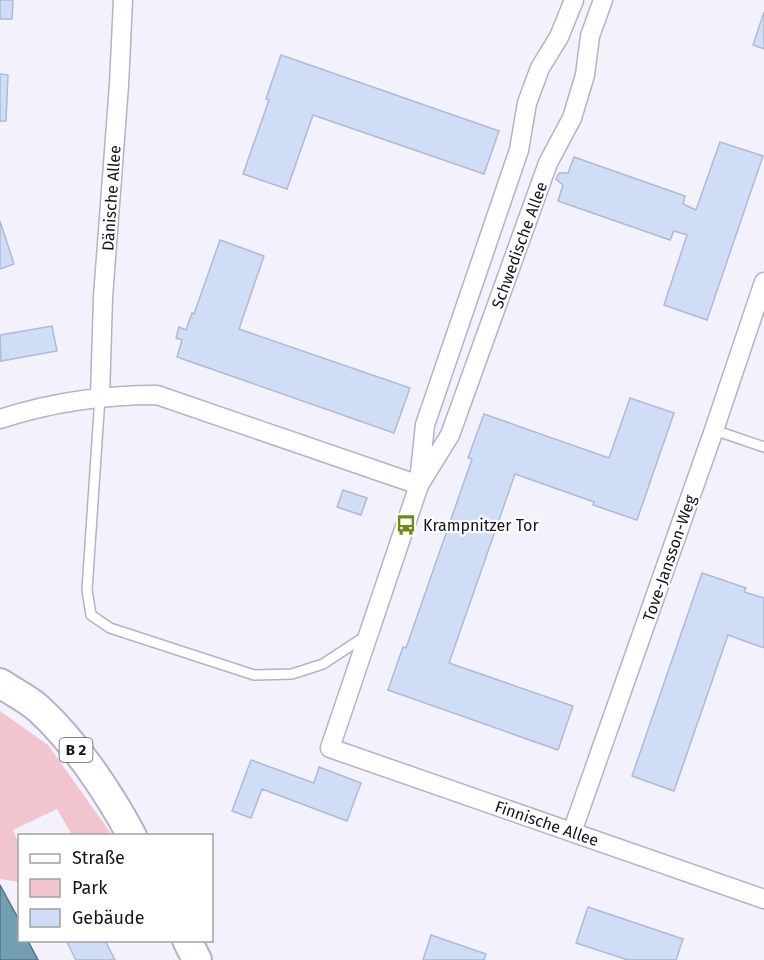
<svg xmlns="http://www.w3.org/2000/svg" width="764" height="960" viewBox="0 0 764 960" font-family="'Fira Sans',sans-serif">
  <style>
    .green { fill: #f2c4cd }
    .water { fill: #739fb3; stroke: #577586; stroke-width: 1.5 }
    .building { fill: #cfddf6; stroke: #aebbd4; stroke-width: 1.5 }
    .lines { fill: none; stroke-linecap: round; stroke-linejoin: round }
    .lane-casing { stroke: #b6b0cb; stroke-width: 12 }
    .street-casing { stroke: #b6b0cb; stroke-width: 21 }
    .primary-casing { stroke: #b6b0cb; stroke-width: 32 }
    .lane { stroke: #fff; stroke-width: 9 }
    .street { stroke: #fff; stroke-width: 18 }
    .primary { stroke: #fff; stroke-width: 28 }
    .labels { text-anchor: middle; stroke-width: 4.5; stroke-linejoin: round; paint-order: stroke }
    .shield { fill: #fff; stroke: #5b5a60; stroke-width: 1.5 }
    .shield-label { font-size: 15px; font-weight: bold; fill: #15131c }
    .street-label { font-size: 16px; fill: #15131c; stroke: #fff }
    .poi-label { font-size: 16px; fill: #15131c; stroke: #fff; text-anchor: start }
  </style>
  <rect width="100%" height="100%" fill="#f3f1fc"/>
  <!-- green -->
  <path class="green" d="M0,711L48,745L112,835H72L57,809L13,830L19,845V882L0,879Z"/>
  <!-- water -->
  <path class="water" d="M0,885L19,920L20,940L28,941L38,960H0Z"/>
  <!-- building -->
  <path class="building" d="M0,0H13L12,19H0Z
    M764,12V49L753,45Z
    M281,55L499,131L484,174L313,115L287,189L243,174L269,100L266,99Z
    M0,74L8,75L6,121H0Z
    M720,142L763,156L707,320L664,305L687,235L674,231L670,240L558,201L563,185L556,179L559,173H568L574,157L685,196L683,204L696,210Z
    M0,221L14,264L0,269Z
    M220,240L264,256L239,329L410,388L394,433L177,357L182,340L176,338L179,327L186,330L192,313L194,314Z
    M52,326L57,351L1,361L0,335Z
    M630,398L674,413L637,520L593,505L594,502L515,474L449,663L573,706L558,750L388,690L403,647L406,648L472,459L468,458L484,414L609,458Z
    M343,490L367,498L361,515L337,507Z
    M702,573L746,588L744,592L764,598V648L728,635L674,791L632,776Z
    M251,760L314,783L319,767L361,783L347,821L262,789L251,818L232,811Z
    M588,907L683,939L676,960H628L576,943Z
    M431,935L486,954L484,960H423Z
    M66,940H105L115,960H76Z"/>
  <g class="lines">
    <!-- lane casing -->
    <g class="lane-casing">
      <path id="lane" d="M100,397L87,590L91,615L110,628L254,675L292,674L323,664L364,637
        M714,430L764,447"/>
    </g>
    <!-- street casing -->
    <g class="street-casing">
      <path id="street" d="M603,0L590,36L585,75L572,118L548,163L450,435L419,485L330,748L764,899
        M100,397L103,297L119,85L123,0
        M0,419C52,402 102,395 157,395L419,485
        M419,481L425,425L519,150L527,103L540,68L559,37L574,0
        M572,832L714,430L764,282"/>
    </g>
    <!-- primary casing -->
    <g class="primary-casing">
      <path id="primary" d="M0,683C13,692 28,699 39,709C75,742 109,793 132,836
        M187,940L197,960"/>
    </g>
    <!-- lane -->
    <use href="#lane" class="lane"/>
    <!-- street -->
    <use href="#street" class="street"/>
    <!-- primary -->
    <use href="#primary" class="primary"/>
  </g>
  <!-- icons -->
  <defs>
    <g id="bus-bare" transform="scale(1.62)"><path d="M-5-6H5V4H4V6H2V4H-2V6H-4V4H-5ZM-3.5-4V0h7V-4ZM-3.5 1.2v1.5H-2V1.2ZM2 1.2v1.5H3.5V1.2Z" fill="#6a8c11" stroke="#fff" stroke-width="2.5" paint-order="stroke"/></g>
  </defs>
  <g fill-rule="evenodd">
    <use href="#bus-bare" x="406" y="525"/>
  </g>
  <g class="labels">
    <!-- shield labels -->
    <rect class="shield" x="59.5" y="738" width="33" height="24" rx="4.5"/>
    <g class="shield-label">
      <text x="76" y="755">B 2</text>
    </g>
    <!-- street labels -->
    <g class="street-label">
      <text transform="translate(111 198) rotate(-86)" y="6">Dänische Allee</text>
      <text transform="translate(519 245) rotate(-70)" y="6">Schwedische Allee</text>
      <text transform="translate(669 558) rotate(-71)" y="6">Tove-Jansson-Weg</text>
      <text transform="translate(547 823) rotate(19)" y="6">Finnische Allee</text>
    </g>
    <!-- poi labels -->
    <g class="poi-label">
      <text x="423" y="531">Krampnitzer Tor</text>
    </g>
  </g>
  <!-- legend -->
  <rect x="18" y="834" width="195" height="108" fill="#ffffff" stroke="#a1a1a4" stroke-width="1.5"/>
  <rect x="30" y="854" width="30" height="9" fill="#ffffff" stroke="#a1a1a4" stroke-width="1.5"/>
  <text x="72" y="864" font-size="18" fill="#15131c">Straße</text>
  <rect x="30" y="879" width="30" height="18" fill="#f2c4cd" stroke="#a1a1a4" stroke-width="1.5"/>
  <text x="72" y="894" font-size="18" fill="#15131c">Park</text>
  <rect x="30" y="909" width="30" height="18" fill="#cfddf6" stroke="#a1a1a4" stroke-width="1.5"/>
  <text x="72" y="924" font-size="18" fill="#15131c">Gebäude</text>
</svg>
